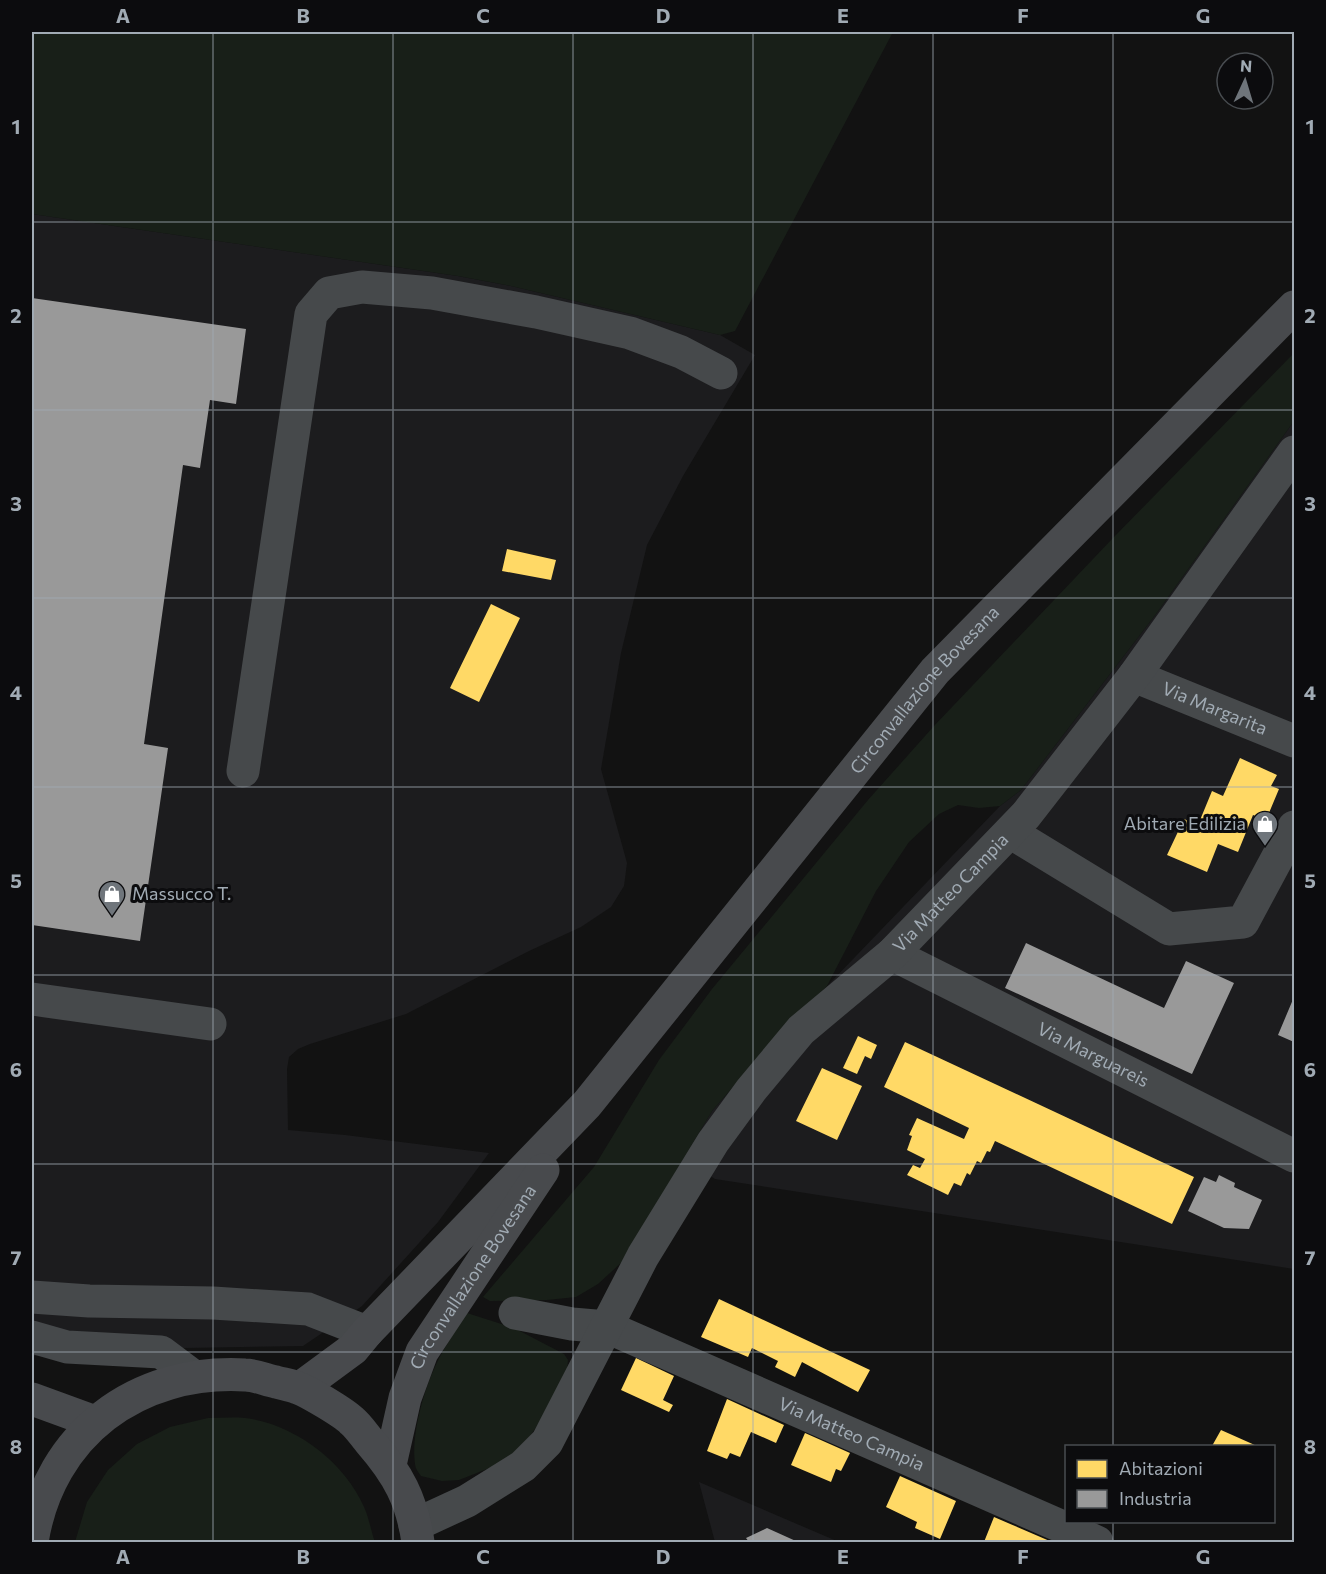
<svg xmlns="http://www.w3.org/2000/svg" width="1326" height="1574" viewBox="0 0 1326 1574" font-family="Commissioner,sans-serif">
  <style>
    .built { fill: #1c1c1e }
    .green { fill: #181f18 }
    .homes { fill: #ffd966 }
    .industry { fill: #999 }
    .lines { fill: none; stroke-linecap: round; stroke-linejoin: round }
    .minor { stroke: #46494b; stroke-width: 33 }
    .major { stroke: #484a4d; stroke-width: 33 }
    .grid { fill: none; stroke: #a1abb4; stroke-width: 1.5; stroke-opacity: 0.55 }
    .labels { text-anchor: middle; stroke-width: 6; stroke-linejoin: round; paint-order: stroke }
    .street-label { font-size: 18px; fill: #a1abb4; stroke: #0c0c0e }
    .poi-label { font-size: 18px; fill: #a1abb4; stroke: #0c0c0e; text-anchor: end }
    .neatline { fill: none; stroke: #a1abb4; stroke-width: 2 }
    .grid-label { font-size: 20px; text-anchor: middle; font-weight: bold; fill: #a1abb4 }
  </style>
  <rect width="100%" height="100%" fill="#121212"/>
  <!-- built -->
  <path class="built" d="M32,214L458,276L511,286L720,335L755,355L683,476L647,545L621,653L601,769L627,863L624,886L611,907L581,927L529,951L406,1014L310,1044L298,1049L289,1057L287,1069L288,1130L345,1135L489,1153L438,1222L362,1306L303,1346L184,1348L32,1356Z
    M1294,421V1269L715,1179L683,1158L712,1111L760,1056L1000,806L1021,790L1156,614Z
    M699,1482L839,1542H715Z"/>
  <!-- green -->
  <path class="green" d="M32,32H893L735,331L720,335L511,286L458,276L32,214Z
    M1294,353V421L1156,614L1021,790L1000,806L979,808L958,805L939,814L909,842L876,891L827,986L760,1056L712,1111L622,1262L598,1284L576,1297L547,1300L490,1301L483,1297L594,1167L659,1060L712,989L868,800L934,726L1113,538Z
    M467,1313L514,1328L564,1354L568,1360L567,1370L549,1408L522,1448L497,1465L459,1480L442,1481L421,1476C418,1472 415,1468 415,1464C411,1437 423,1393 434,1369C443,1349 455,1331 467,1313Z
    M208,1418C220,1418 233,1417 245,1418C294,1424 344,1461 364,1507C369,1518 371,1531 375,1542H75L87,1502L108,1470L137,1444L170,1427Z"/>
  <!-- homes -->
  <path class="homes" d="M507,549L556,560L551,580L502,571Z
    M491,604L520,618L479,702L450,688Z
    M1240,758L1277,775L1271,786L1279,789L1266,820L1253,815L1238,852L1218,844L1207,872L1167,855L1184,819L1198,825L1212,791L1223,796Z
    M858,1036L877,1045L871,1059L865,1056L857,1074L843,1068Z
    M905,1042L1194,1177L1172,1224L995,1141L990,1152L987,1151L981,1163L977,1161L970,1175L967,1173L961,1186L954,1183L948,1195L907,1175L913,1165L920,1168L925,1159L907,1150L912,1136L909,1135L917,1118L964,1139L969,1128L884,1087Z
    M822,1068L862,1086L837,1140L796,1121Z
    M719,1299L870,1370L858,1392L802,1362L795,1377L775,1367L778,1361L752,1348L748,1357L701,1337Z
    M636,1358L674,1376L663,1400L673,1405L669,1412L621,1390Z
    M727,1399L784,1425L776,1443L751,1432L740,1457L730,1453L727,1459L707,1451Z
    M1221,1430L1257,1446H1212Z
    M805,1433L850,1453L841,1471L836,1469L831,1482L791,1465Z
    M900,1476L956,1501L940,1539L915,1528L917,1522L886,1507Z
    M994,1517L1052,1542H984Z"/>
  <!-- industry -->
  <path class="industry" d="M32,298L246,329L236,404L210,400L200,468L183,465L144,744L168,748L140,941L32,925Z
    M1026,943L1164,1008L1186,961L1234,983L1192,1074L1005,988Z
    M1294,997V1042L1278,1035Z
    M1219,1175L1235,1183L1234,1187L1262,1200L1249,1229L1224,1228L1188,1211L1204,1177L1216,1182Z
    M767,1528L798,1542H749L746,1538Z"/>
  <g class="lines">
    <!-- minor -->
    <g class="minor">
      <path id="s1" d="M1134,676L1294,741"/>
      <path d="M243,771L311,314L329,293L362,287L432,293L536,312L630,333L681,352L721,373"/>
      <path d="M1010,832L1169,929L1243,922L1294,827"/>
      <path id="s2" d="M892,954L1294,1156"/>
      <path d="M32,999L210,1024"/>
      <path d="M32,1297L89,1301L213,1303L308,1309L367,1332"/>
      <path id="s3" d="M515,1313L572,1324L607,1327L1097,1542"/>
      <path d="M32,1337L67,1347L161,1352L193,1376"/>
      <path id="s4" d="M415,1525L467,1501L523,1466L547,1442L643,1256L713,1142L751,1090L801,1030L892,954L1026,815L1134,676L1294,452"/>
    </g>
    <!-- major -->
    <g class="major">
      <path id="s5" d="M300,1388L353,1349L367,1332L587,1104L935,671L1294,307"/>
      <path d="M32,1399L95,1422"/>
      <path id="s6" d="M390,1465L405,1398L422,1352L543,1170"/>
      <path d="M32,1542C49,1434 137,1369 245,1375C255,1375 266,1380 276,1382C283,1384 291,1385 298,1388C309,1392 344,1413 352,1421C359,1427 364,1435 370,1442C398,1474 412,1500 418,1542"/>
    </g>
  </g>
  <!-- grid -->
  <path class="grid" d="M213,32V1542M393,32V1542M573,32V1542M753,32V1542M933,32V1542M1113,32V1446M32,222H1294M32,410H1294M32,598H1294M32,787H1294M32,975H1294M32,1164H1294M32,1352H1294M1113,1522V1542"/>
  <!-- icons -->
  <defs>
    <g id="shop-pin" transform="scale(1.35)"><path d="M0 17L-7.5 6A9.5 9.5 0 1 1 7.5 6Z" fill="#6f757b" stroke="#0c0c0e"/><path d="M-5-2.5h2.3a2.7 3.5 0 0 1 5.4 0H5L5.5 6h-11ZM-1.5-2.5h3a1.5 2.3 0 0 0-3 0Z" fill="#fff"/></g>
  </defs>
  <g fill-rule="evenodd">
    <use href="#shop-pin" x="1265" y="824"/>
    <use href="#shop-pin" x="112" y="894"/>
  </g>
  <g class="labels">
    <!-- street labels -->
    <g class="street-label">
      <text dy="6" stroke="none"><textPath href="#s5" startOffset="939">Circonvallazione Bovesana</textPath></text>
      <text dy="6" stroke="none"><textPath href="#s1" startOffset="87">Via Margarita</textPath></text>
      <text dy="6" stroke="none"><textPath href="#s4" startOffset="846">Via Matteo Campia</textPath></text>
      <text dy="6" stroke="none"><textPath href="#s2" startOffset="225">Via Marguareis</textPath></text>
      <text dy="6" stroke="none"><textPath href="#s6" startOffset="208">Circonvallazione Bovesana</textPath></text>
      <text dy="6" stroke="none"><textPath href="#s3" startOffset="360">Via Matteo Campia</textPath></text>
    </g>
    <!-- poi labels -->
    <g class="poi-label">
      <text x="1246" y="830">Abitare Edilizia</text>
      <text x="132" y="900" text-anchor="start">Massucco T.</text>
    </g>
  </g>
  <!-- border -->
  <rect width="1326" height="1574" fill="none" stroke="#0c0c0e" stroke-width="66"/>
  <!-- legend -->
  <rect x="1065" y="1445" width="210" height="78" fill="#0c0c0e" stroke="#484c50" stroke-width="1.5"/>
  <rect x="1077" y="1460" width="30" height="18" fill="#ffd966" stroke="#484c50" stroke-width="1.5"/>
  <text x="1119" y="1475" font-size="18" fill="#a1abb4">Abitazioni</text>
  <rect x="1077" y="1490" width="30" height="18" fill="#999999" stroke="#484c50" stroke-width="1.5"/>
  <text x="1119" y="1505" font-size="18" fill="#a1abb4">Industria</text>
  <!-- north arrow -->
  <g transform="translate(1245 81) rotate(4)"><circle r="28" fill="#0c0c0e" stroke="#484c50" stroke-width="1.5"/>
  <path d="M0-4.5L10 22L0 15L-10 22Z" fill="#6f757b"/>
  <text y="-9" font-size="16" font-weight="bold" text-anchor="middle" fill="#a1abb4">N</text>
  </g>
  <rect x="33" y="33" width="1260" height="1508" class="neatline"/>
  <g class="grid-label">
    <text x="123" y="23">A</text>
    <text x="303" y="23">B</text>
    <text x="483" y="23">C</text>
    <text x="663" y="23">D</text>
    <text x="843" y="23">E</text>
    <text x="1023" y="23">F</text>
    <text x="1203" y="23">G</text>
    <text x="16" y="134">1</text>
    <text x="1310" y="134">1</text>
    <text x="16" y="323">2</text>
    <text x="1310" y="323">2</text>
    <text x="16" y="511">3</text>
    <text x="1310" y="511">3</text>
    <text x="16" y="700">4</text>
    <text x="1310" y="700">4</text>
    <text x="16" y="888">5</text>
    <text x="1310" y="888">5</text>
    <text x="16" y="1077">6</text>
    <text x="1310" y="1077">6</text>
    <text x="16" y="1265">7</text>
    <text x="1310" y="1265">7</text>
    <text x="16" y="1454">8</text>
    <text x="1310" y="1454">8</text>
    <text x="123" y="1564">A</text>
    <text x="303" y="1564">B</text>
    <text x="483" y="1564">C</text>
    <text x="663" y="1564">D</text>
    <text x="843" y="1564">E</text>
    <text x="1023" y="1564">F</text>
    <text x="1203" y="1564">G</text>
  </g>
</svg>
